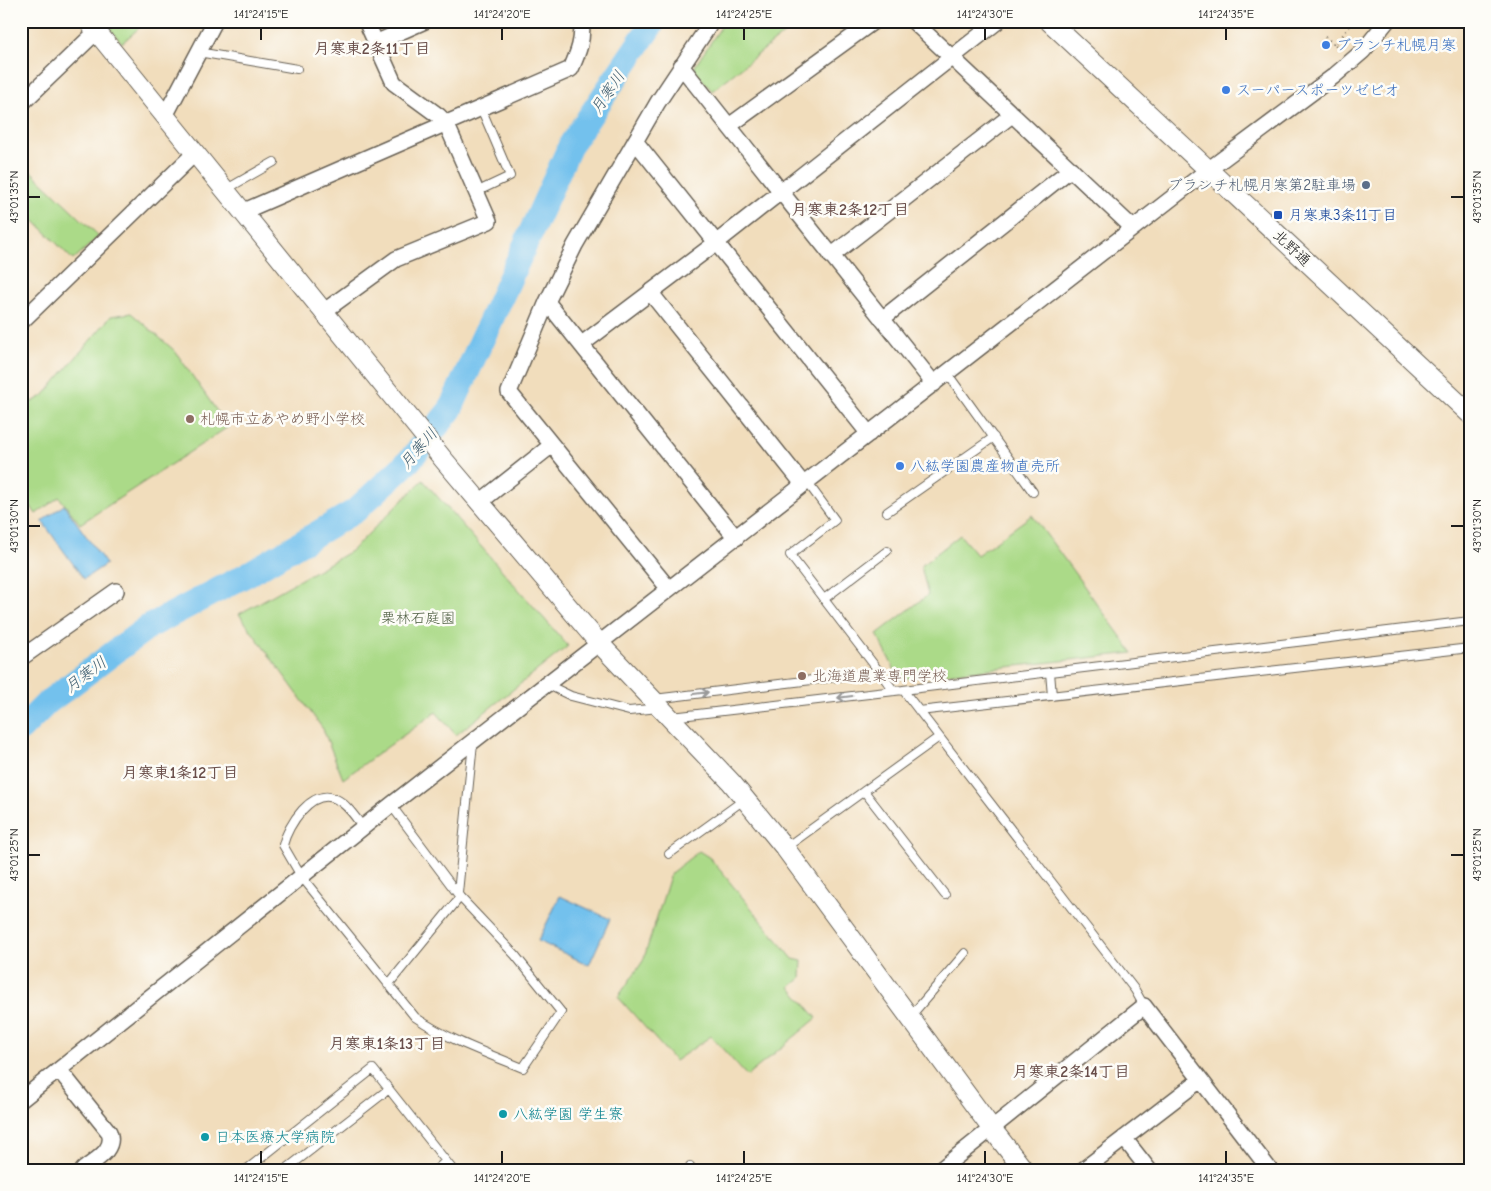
<svg xmlns="http://www.w3.org/2000/svg" width="1491" height="1191" viewBox="0 0 1491 1191" font-family="'Comic Neue','Klee One',sans-serif">
  <style>
    .green { fill: #abda88; stroke: #647b52 }
    .water { fill: #73c1ed; stroke: #486e84 }
    .lines { fill: none; stroke-linecap: round; stroke-linejoin: round }
    .river { stroke: #73c1ed; stroke-width: 25 }
    .service-casing { stroke: #676054; stroke-width: 10 }
    .minor-casing { stroke: #676054; stroke-width: 18 }
    .tertiary-casing { stroke: #676054; stroke-width: 21 }
    .path { stroke: #676054; stroke-width: 2.5; stroke-dasharray: 1 4; stroke-linecap: butt }
    .service { stroke: #fff; stroke-width: 8 }
    .minor { stroke: #fff; stroke-width: 15 }
    .tertiary { stroke: #fff; stroke-width: 19 }
    .oneway { stroke: #999 }
    .ticks { fill: none; stroke: #1c1c1c; stroke-width: 2 }
    .shop-dot { fill: #3f7fe0; stroke: #fdfcf7; stroke-width: 2 }
    .service-dot { fill: #5c6f8a; stroke: #fdfcf7; stroke-width: 2 }
    .transit-dot { fill: #1a4fb4; stroke: #fdfcf7; stroke-width: 2 }
    .education-dot { fill: #8d6e63; stroke: #fdfcf7; stroke-width: 2 }
    .culture-dot { fill: #0f9aa8; stroke: #fdfcf7; stroke-width: 2 }
    .labels { text-anchor: middle; stroke-width: 5; stroke-linejoin: round; paint-order: stroke }
    .shop-label { font-size: 15px; fill: #366cbe; stroke: #fdfcf7; text-anchor: start }
    .service-label { font-size: 15px; fill: #4e5e75; stroke: #fdfcf7; text-anchor: end }
    .transit-label { font-size: 15px; fill: #164399; stroke: #fdfcf7; text-anchor: start }
    .street-label { font-size: 15px; fill: #1c1c1c; stroke: #fdfcf7 }
    .education-label { font-size: 15px; fill: #785e54; stroke: #fdfcf7; text-anchor: start }
    .park-label { font-size: 15px; fill: #4e5e42; stroke: #fdfcf7 }
    .culture-label { font-size: 15px; fill: #0d838f; stroke: #fdfcf7; text-anchor: start }
    .neighbourhood-label { font-size: 16px; font-weight: bold; fill: #694e4a; stroke: #fdfcf7 }
    .water-label { font-size: 16px; font-style: italic; fill: #3f5e70; stroke: #fdfcf7 }
    .neatline { fill: none; stroke: #1c1c1c; stroke-width: 2 }
    .ticks-label { font-size: 12px; text-anchor: middle; fill: #1c1c1c }
  </style>
  <rect width="100%" height="100%" fill="#fdfcf7"/>
  <filter id="ink" filterUnits="userSpaceOnUse"><feTurbulence type="fractalNoise" baseFrequency=".02" numOctaves="2"/><feDisplacementMap in="SourceGraphic" scale="10" xChannelSelector="R" yChannelSelector="G"/><feConvolveMatrix kernelMatrix="1 2 1 2 8 2 1 2 1" color-interpolation-filters="sRGB"/></filter>
  <filter id="wash" filterUnits="userSpaceOnUse"><feTurbulence type="fractalNoise" baseFrequency=".0096" numOctaves="4" result="noise"/><feDisplacementMap in="SourceGraphic" scale="20" xChannelSelector="R" yChannelSelector="G"/><feGaussianBlur stdDeviation="1.12" result="paint"/><feColorMatrix in="noise" values="0 0 0 0 0 0 0 0 0 0 0 0 0 0 0 0 0 1.4 0 .05"/><feComposite in="paint" operator="in"/></filter>
  <g filter="url(#wash)">
    <rect width="100%" height="100%" fill="#f1ddbc"/>
    <!-- green -->
    <path class="green" d="M103,21H147L122,43Z
      M725,21H794L796,24L712,91L695,71V66Z
      M21,162L99,236L73,260L21,207Z
      M131,313L175,351L228,427L80,524L59,497L36,514L21,492V396L32,402L43,396L111,316Z
      M423,480L568,646L456,735L436,712L343,779L323,729L239,614L351,551Z
      M1032,515L1133,653L899,679L877,634L928,595L921,566L960,535L977,555Z
      M699,851L710,858L793,959L802,961L801,978L790,987L817,1018L747,1076L711,1036L675,1061L618,997L643,961L671,873Z"/>
    <!-- water -->
    <path class="water" d="M64,505L106,564L84,579L42,521Z
      M560,896L610,919L589,965L538,941Z"/>
    <g class="lines">
      <!-- river -->
      <path class="river" d="M21,729L48,702L148,627L248,574L355,511L410,460L450,410L571,144L654,21"/>
    </g>
  </g>
  <g filter="url(#ink)">
    <g class="lines">
      <!-- service casing -->
      <g class="service-casing">
        <path id="service" d="M198,52L297,69
          M225,190L274,162
          M476,192L510,176L481,108
          M947,373L1033,492
          M807,482L835,520L790,555L894,691
          M887,512L994,437
          M824,599L887,551
          M1050,672L1052,696
          M546,684L571,696L629,711L659,708
          M903,690L1470,621
          M654,699L879,672
          M919,711L1470,648
          M672,717L903,690L1135,990L1144,1006
          M864,791L945,895
          M363,827C355,817 347,804 336,799C312,787 288,825 283,845L301,876L415,1017C447,1039 486,1053 523,1068L561,1012L515,955L460,897L391,805
          M785,848L939,737
          M669,854L745,799
          M458,893L473,743
          M388,985L460,897
          M910,1017L965,953
          M690,1166L692,1170
          M246,1170L373,1069L453,1170
          M285,1170L389,1089
          M436,1170L446,1161"/>
      </g>
      <!-- minor casing -->
      <g class="minor-casing">
        <path id="minor" d="M913,21L1133,228
          M375,43L425,21
          M681,66L934,384
          M21,104L96,32
          M165,116L215,21
          M729,126L874,21
          M635,141L869,434
          M242,212L571,69C578,53 584,39 581,21
          M831,256L1013,114
          M650,292L803,484
          M547,302L736,538
          M323,312L396,259L489,221L446,123L439,116L394,83L366,21
          M882,319L1071,169
          M21,322L195,153
          M582,344L717,242L998,21
          M480,502L552,445
          M669,589L509,392L547,302L575,245L658,102L712,21
          M21,658L116,591
          M60,1071L109,1132C116,1150 95,1160 83,1170
          M21,1100L391,805L1208,170L1334,76L1363,51L1387,21
          M1124,1138L1149,1170
          M940,1170L1144,1006L1270,1170
          M1083,1170L1200,1080"/>
      </g>
      <!-- tertiary casing -->
      <g class="tertiary-casing">
        <path id="tertiary" d="M88,21L443,459L599,643L731,782L785,848L992,1129L1024,1170
          M1049,21L1470,414"/>
      </g>
      <!-- path -->
      <path class="path" d="M1325,37L1335,45L1354,21
        M1335,45L1341,52"/>
      <!-- service -->
      <use href="#service" class="service"/>
      <!-- minor -->
      <use href="#minor" class="minor"/>
      <!-- tertiary -->
      <use href="#tertiary" class="tertiary"/>
    </g>
    <!-- one-way arrows -->
    <defs><path id="oneway-shaft" d="M-6 0H5M1.5-3L5.5 0L1.5 3" fill="none" stroke-width="1.6" stroke-linecap="round" stroke-linejoin="round" transform="scale(1.25)"/></defs>
    <g class="oneway">
      <use href="#oneway-shaft" transform="translate(701 693) rotate(-7)"/>
      <use href="#oneway-shaft" transform="translate(845 697) rotate(173)"/>
    </g>
  </g>
  <!-- ticks -->
  <path class="ticks" d="M261,28V40M502,28V40M744,28V40M985,28V40M1226,28V40M28,197H40M1451,197H1464M28,526H40M1451,526H1464M28,855H40M1451,855H1464M261,1151V1164M502,1151V1164M744,1151V1164M985,1151V1164M1226,1151V1164"/>
  <!-- markers -->
  <g class="shop-dot">
    <circle cx="1326" cy="45" r="5"/>
    <circle cx="1226" cy="90" r="5"/>
    <circle cx="900" cy="466" r="5"/>
  </g>
  <circle class="service-dot" cx="1366" cy="185" r="5"/>
  <rect class="transit-dot" x="1273" y="210" width="10" height="10" rx="2.5"/>
  <g class="education-dot">
    <circle cx="190" cy="419" r="5"/>
    <circle cx="802" cy="676" r="5"/>
  </g>
  <g class="culture-dot">
    <circle cx="503" cy="1114" r="5"/>
    <circle cx="205" cy="1137" r="5"/>
  </g>
  <g class="labels">
    <!-- shop labels -->
    <g class="shop-label">
      <text x="1336" y="50">ブランチ札幌月寒</text>
      <text x="1236" y="95">スーパースポーツゼビオ</text>
      <text x="910" y="471">八紘学園農産物直売所</text>
    </g>
    <!-- service labels -->
    <g class="service-label">
      <text x="1356" y="190">ブランチ札幌月寒第2駐車場</text>
    </g>
    <!-- transit labels -->
    <g class="transit-label">
      <text x="1288" y="220">月寒東3条11丁目</text>
    </g>
    <!-- street labels -->
    <g class="street-label">
      <text transform="translate(1292 248) rotate(43)" y="5">北野通</text>
    </g>
    <!-- education labels -->
    <g class="education-label">
      <text x="200" y="424">札幌市立あやめ野小学校</text>
      <text x="812" y="681">北海道農業専門学校</text>
    </g>
    <!-- park labels -->
    <g class="park-label">
      <text x="418" y="623">栗林石庭園</text>
    </g>
    <!-- culture labels -->
    <g class="culture-label">
      <text x="513" y="1119">八紘学園 学生寮</text>
      <text x="215" y="1142">日本医療大学病院</text>
    </g>
    <!-- neighbourhood labels -->
    <g class="neighbourhood-label">
      <text x="372" y="54">月寒東2条11丁目</text>
      <text x="850" y="215">月寒東2条12丁目</text>
      <text x="180" y="778">月寒東1条12丁目</text>
      <text x="387" y="1049">月寒東1条13丁目</text>
      <text x="1071" y="1077">月寒東2条14丁目</text>
    </g>
    <!-- water labels -->
    <g class="water-label">
      <text transform="translate(607 92) rotate(-56)" y="6">月寒川</text>
      <text transform="translate(418 448) rotate(-49)" y="6">月寒川</text>
      <text transform="translate(85 674) rotate(-37)" y="6">月寒川</text>
    </g>
  </g>
  <!-- margin -->
  <rect width="1491" height="1191" fill="none" stroke="#fdfcf7" stroke-width="55"/>
  <rect x="28" y="28" width="1436" height="1136" class="neatline"/>
  <g class="ticks-label">
    <text x="261" y="18">141°24'15"E</text>
    <text x="502" y="18">141°24'20"E</text>
    <text x="744" y="18">141°24'25"E</text>
    <text x="985" y="18">141°24'30"E</text>
    <text x="1226" y="18">141°24'35"E</text>
    <text transform="translate(14 197) rotate(-90)" y="4">43°01'35"N</text>
    <text transform="translate(1477 197) rotate(-90)" y="4">43°01'35"N</text>
    <text transform="translate(14 526) rotate(-90)" y="4">43°01'30"N</text>
    <text transform="translate(1477 526) rotate(-90)" y="4">43°01'30"N</text>
    <text transform="translate(14 855) rotate(-90)" y="4">43°01'25"N</text>
    <text transform="translate(1477 855) rotate(-90)" y="4">43°01'25"N</text>
    <text x="261" y="1182">141°24'15"E</text>
    <text x="502" y="1182">141°24'20"E</text>
    <text x="744" y="1182">141°24'25"E</text>
    <text x="985" y="1182">141°24'30"E</text>
    <text x="1226" y="1182">141°24'35"E</text>
  </g>
</svg>
